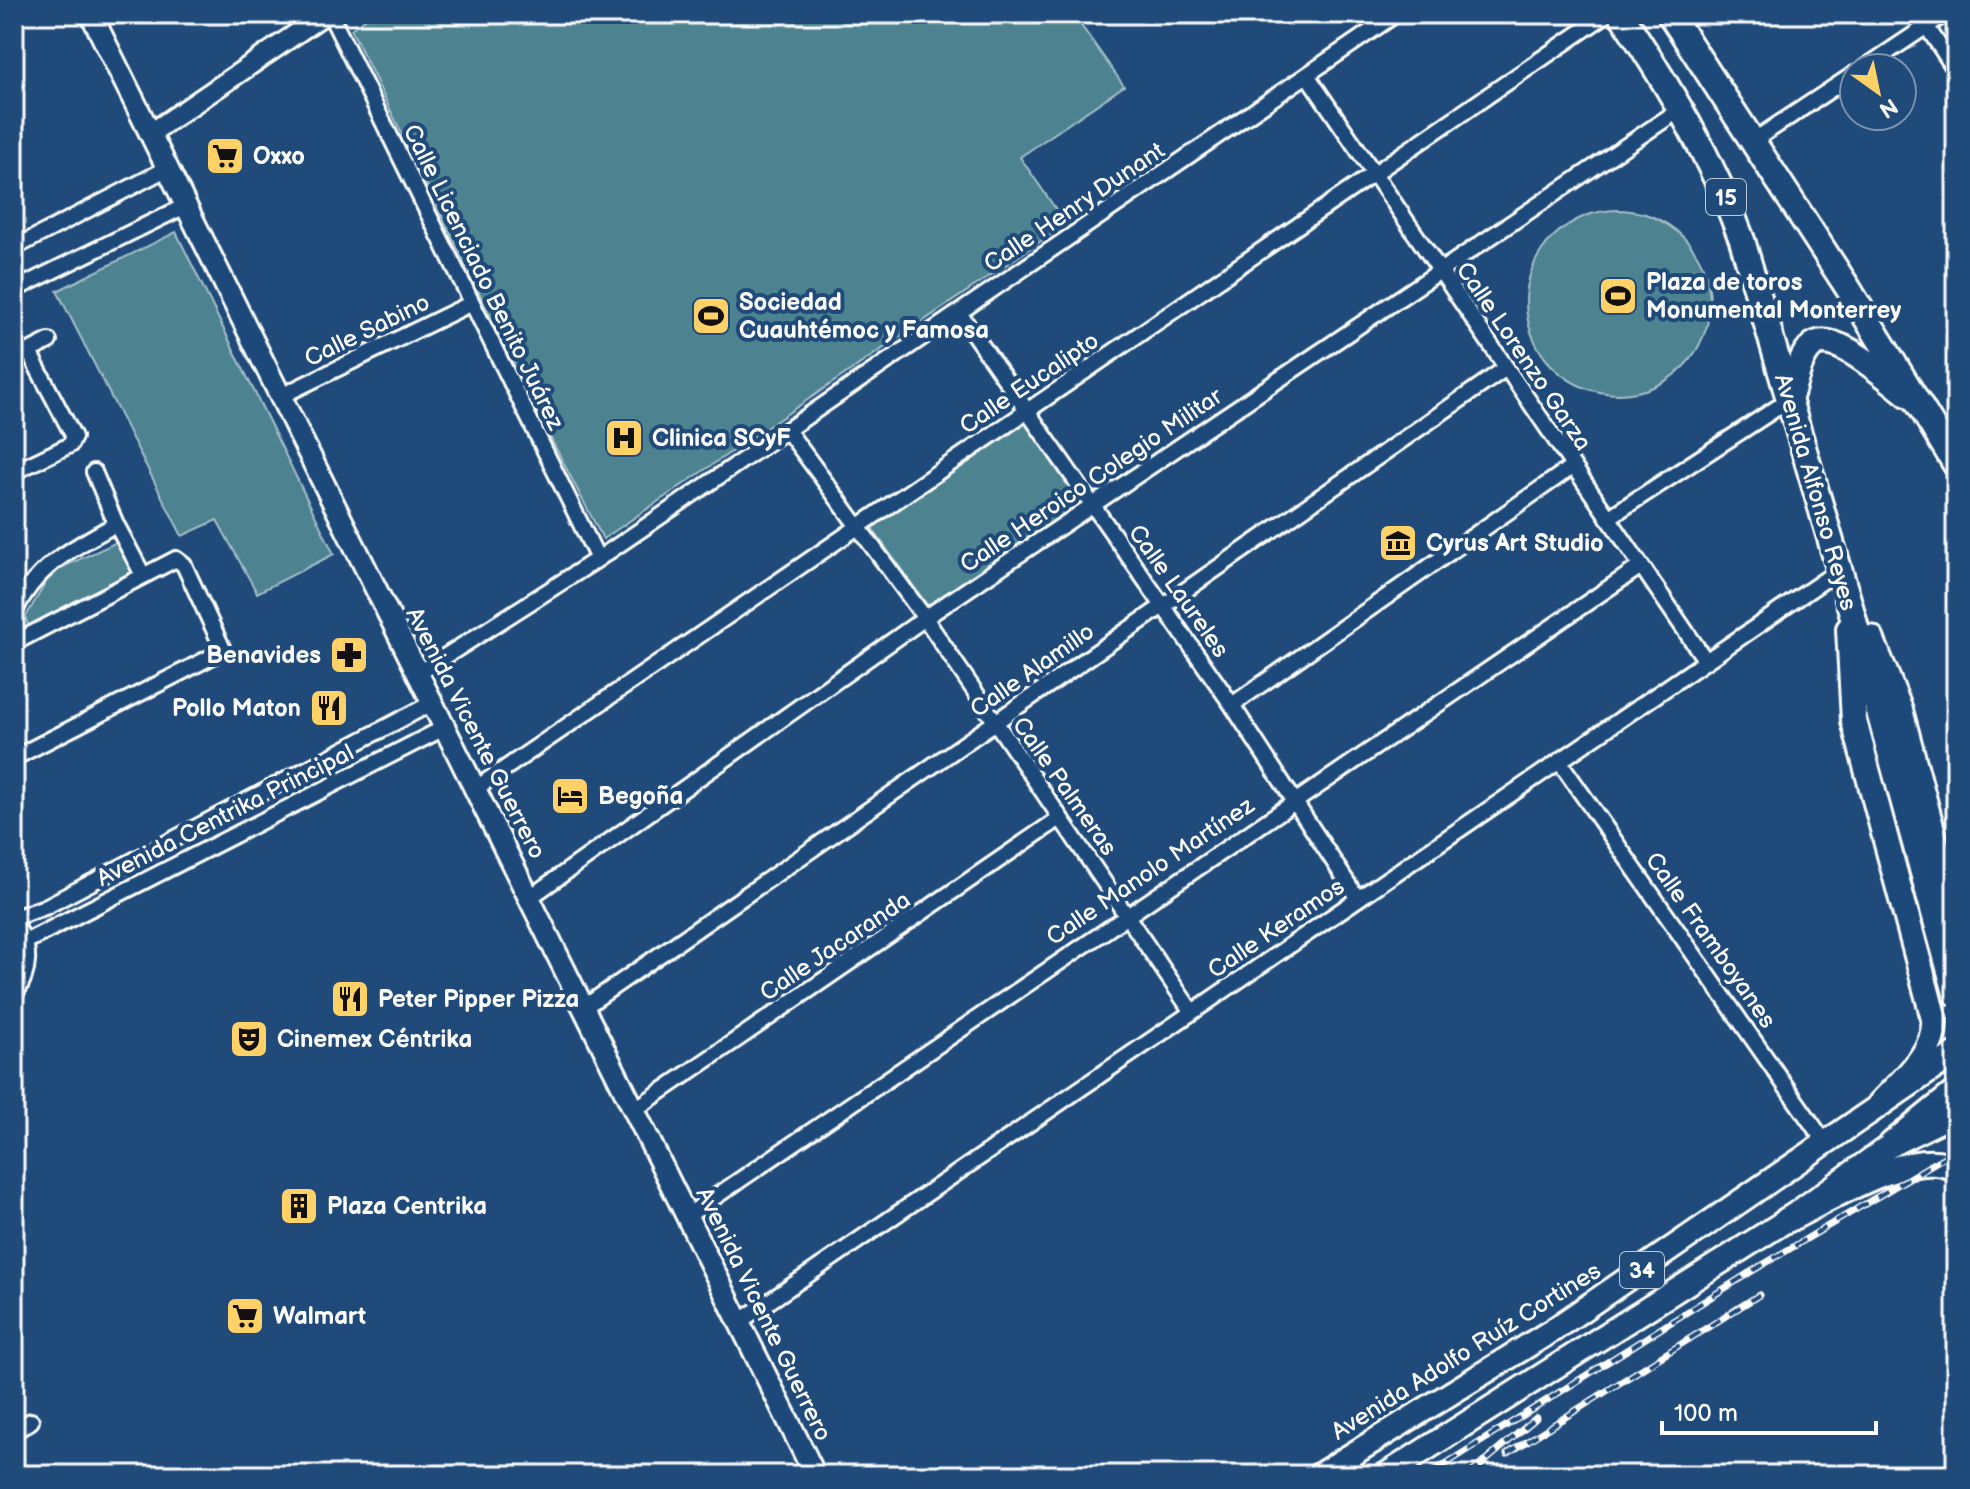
<svg xmlns="http://www.w3.org/2000/svg" width="1970" height="1489" viewBox="0 0 1970 1489" font-family="'Balsamiq Sans',sans-serif">
  <style>
    .green { fill: #4d8290; stroke: #a6c0c8; stroke-width: 2 }
    .lines { fill: none; stroke-linecap: round; stroke-linejoin: round }
    .minor-casing { stroke: #fff; stroke-width: 20 }
    .tertiary-casing { stroke: #fff; stroke-width: 24 }
    .secondary-casing { stroke: #fff; stroke-width: 26 }
    .primary-casing { stroke: #fff; stroke-width: 28 }
    .trunk-casing { stroke: #fff; stroke-width: 30 }
    .minor { stroke: #1f4a7a; stroke-width: 14 }
    .tertiary { stroke: #1f4a7a; stroke-width: 18 }
    .secondary { stroke: #1f4a7a; stroke-width: 20 }
    .primary { stroke: #1f4a7a; stroke-width: 22 }
    .trunk { stroke: #1f4a7a; stroke-width: 24 }
    .rail-casing { stroke: #fff; stroke-width: 7 }
    .rail { stroke: #1f4a7a; stroke-width: 4; stroke-dasharray: 12; stroke-linecap: butt }
    .labels { text-anchor: middle; stroke-width: 8; stroke-linejoin: round; paint-order: stroke }
    .shield { fill: #1f4a7a; stroke: #bcc9d7; stroke-width: 2 }
    .shield-label { font-size: 22px; font-weight: bold; fill: #fff }
    .poi-label { font-size: 24px; font-weight: bold; fill: #fff; stroke: #1f4a7a; text-anchor: start }
    .street-label { font-size: 24px; fill: #fff; stroke: #1f4a7a }
  </style>
  <rect width="100%" height="100%" fill="#1f4a7a"/>
  <filter id="ink" filterUnits="userSpaceOnUse"><feTurbulence type="fractalNoise" baseFrequency=".0125" numOctaves="2"/><feDisplacementMap in="SourceGraphic" scale="16" xChannelSelector="R" yChannelSelector="G"/><feConvolveMatrix kernelMatrix="1 2 1 2 8 2 1 2 1" color-interpolation-filters="sRGB"/></filter>
  <g filter="url(#ink)">
    <!-- green -->
    <path class="green" d="M372,14H1073L1124,86L1020,157L1066,224L603,539L538,414L351,29Z
      M1526 302a92 92 0 1 1 184 0a92 92 0 1 1-184 0Z
      M176,232L334,554L257,593L217,520L182,536L57,291Z
      M1026,416L1086,506L930,609L869,524Z
      M119,541L133,573L29,627L25,618L52,572Z"/>
    <g class="lines">
      <!-- minor casing -->
      <g class="minor-casing">
        <path id="minor" d="M330,14L598,559
          M1927,27L1956,71
          M1864,68L1945,14
          M1307,75L1706,661
          M1753,141L1854,74
          M14,248L168,168
          M14,290L187,205
          M959,313L1232,705L1358,899
          M14,359L49,341
          M281,396L472,303
          M787,430L925,618L1192,1012
          M14,472L70,445L74,437L29,352
          M94,472L116,524L143,575
          M1608,518L1789,400
          M14,613C35,566 73,548 116,524
          M14,643L176,559L184,565L222,647L213,656L14,758
          M416,675L598,559L1396,14
          M1232,705L1573,466
          M1559,761L1826,1144
          M475,789L1607,14
          M529,898L925,618L1682,108
          M14,918L45,907L432,703
          M14,924C33,946 30,973 14,996
          M25,942L444,728
          M583,1008L1506,368
          M634,1110L1060,818
          M687,1216L1641,566
          M739,1322L1839,570
          M14,1432L31,1421"/>
      </g>
      <!-- tertiary casing -->
      <g class="tertiary-casing">
        <path id="tertiary" d="M151,133L325,14"/>
      </g>
      <!-- secondary casing -->
      <g class="secondary-casing">
        <path id="secondary" d="M91,14L815,1475"/>
      </g>
      <!-- primary casing -->
      <g class="primary-casing">
        <path id="primary" d="M1319,1475L1553,1330L1956,1053
          M1385,1475L1787,1220L1892,1144L1956,1113"/>
      </g>
      <!-- trunk casing -->
      <g class="trunk-casing">
        <path id="trunk" d="M1621,14C1669,87 1712,158 1742,240L1850,606L1956,993
          M1670,14L1848,288L1956,465
          M1789,400C1795,384 1798,360 1810,348C1831,325 1889,380 1909,395
          M1849,629L1854,721L1934,1019C1936,1054 1903,1079 1881,1103
          M1871,638L1900,710L1956,920
          M1892,1144L1956,1092
          M1787,1220C1827,1201 1914,1144 1956,1169"/>
      </g>
      <!-- minor -->
      <use href="#minor" class="minor"/>
      <!-- tertiary -->
      <use href="#tertiary" class="tertiary"/>
      <!-- secondary -->
      <use href="#secondary" class="secondary"/>
      <!-- primary -->
      <use href="#primary" class="primary"/>
      <!-- trunk -->
      <use href="#trunk" class="trunk"/>
      <!-- rail casing -->
      <g class="rail-casing">
        <path id="rail" d="M1507,1454L1759,1295
          M1428,1475L1749,1273L1956,1150
          M1469,1475L1536,1418"/>
      </g>
      <!-- rail -->
      <use href="#rail" class="rail"/>
    </g>
  </g>
  <!-- icons -->
  <defs>
    <g id="supermarket-square" transform="scale(2)"><rect x="-9" y="-9" width="18" height="18" rx="4" fill="#ffd166" stroke="#1f4a7a"/><path d="M-6-5.5h2.5l.6 2H6L4.5 2H-2.5L-4.4-4H-6ZM-1.5 3.2a1.3 1.3 0 1 0 .1 0ZM3 3.2a1.3 1.3 0 1 0 .1 0Z" fill="#111"/></g>
    <g id="stadium-square" transform="scale(2)"><rect x="-9" y="-9" width="18" height="18" rx="4" fill="#ffd166" stroke="#1f4a7a"/><path d="M0-5a6.5 5 0 1 0 0 10a6.5 5 0 1 0 0-10ZM-3.5-1.8h7v3.6h-7Z" fill="#111"/></g>
    <g id="hospital-square" transform="scale(2)"><rect x="-9" y="-9" width="18" height="18" rx="4" fill="#ffd166" stroke="#1f4a7a"/><path d="M-5-5h3v3.5h4V-5h3V5h-3V1.5h-4V5h-3Z" fill="#111"/></g>
    <g id="museum-square" transform="scale(2)"><rect x="-9" y="-9" width="18" height="18" rx="4" fill="#ffd166" stroke="#1f4a7a"/><path d="M0-6L6-3V-2H-6V-3ZM-5-1h2V3h-2ZM-1-1h2V3h-2ZM3-1h2V3H3ZM-6 4H6V6H-6Z" fill="#111"/></g>
    <g id="pharmacy-square" transform="scale(2)"><rect x="-9" y="-9" width="18" height="18" rx="4" fill="#ffd166" stroke="#1f4a7a"/><path d="M-2-6h4v4h4v4h-4v4h-4v-4h-4v-4h4Z" fill="#111"/></g>
    <g id="restaurant-square" transform="scale(2)"><rect x="-9" y="-9" width="18" height="18" rx="4" fill="#ffd166" stroke="#1f4a7a"/><path d="M-5-6h1v4h1v-4h1v4h1v-4h1v5L-1.5 .5V6h-2V.5L-5-1ZM5-6V6H3V1.5H1.5Q1.5-4 5-6Z" fill="#111"/></g>
    <g id="hotel-square" transform="scale(2)"><rect x="-9" y="-9" width="18" height="18" rx="4" fill="#ffd166" stroke="#1f4a7a"/><path d="M-6-4.5h1.5V1H6V5H4.5V3h-9V5H-6ZM-4 0a1.8 1.8 0 1 1 3.6 0ZM.5 0V-2.5h3Q6-2.5 6 0Z" fill="#111"/></g>
    <g id="theatre-square" transform="scale(2)"><rect x="-9" y="-9" width="18" height="18" rx="4" fill="#ffd166" stroke="#1f4a7a"/><path d="M-5-5.5Q0-4 5-5.5V0Q5 5 0 6Q-5 5-5 0ZM-3.3-2.5H-1v1.5H-3.3ZM1-2.5H3.3v1.5H1ZM-2.8 1Q0 5.5 2.8 1Z" fill="#111"/></g>
    <g id="building-square" transform="scale(2)"><rect x="-9" y="-9" width="18" height="18" rx="4" fill="#ffd166" stroke="#1f4a7a"/><path d="M-4-6H4V6H1V3H-1V6H-4ZM-2.5-4.3h1.7v1.8h-1.7ZM.8-4.3h1.7v1.8H.8ZM-2.5-1h1.7V.8h-1.7ZM.8-1h1.7V.8H.8Z" fill="#111"/></g>
  </defs>
  <g fill-rule="evenodd">
    <use href="#supermarket-square" x="225" y="156"/>
    <use href="#stadium-square" x="1618" y="296"/>
    <use href="#stadium-square" x="711" y="316"/>
    <use href="#hospital-square" x="624" y="438"/>
    <use href="#museum-square" x="1398" y="543"/>
    <use href="#pharmacy-square" x="349" y="655"/>
    <use href="#restaurant-square" x="329" y="708"/>
    <use href="#hotel-square" x="570" y="796"/>
    <use href="#restaurant-square" x="350" y="999"/>
    <use href="#theatre-square" x="249" y="1039"/>
    <use href="#building-square" x="299" y="1206"/>
    <use href="#supermarket-square" x="245" y="1316"/>
  </g>
  <g class="labels">
    <!-- shield labels -->
    <g class="shield">
      <rect x="1706" y="179" width="40" height="36" rx="6"/>
      <rect x="1620" y="1252" width="44" height="36" rx="6"/>
    </g>
    <g class="shield-label">
      <text x="1726" y="205">15</text>
      <text x="1642" y="1278">34</text>
    </g>
    <!-- poi labels -->
    <g class="poi-label">
      <text x="253" y="164">Oxxo</text>
      <text x="1646" y="290">Plaza de toros<tspan x="1646" dy="28">Monumental Monterrey</tspan></text>
      <text x="739" y="310">Sociedad<tspan x="739" dy="28">Cuauhtémoc y Famosa</tspan></text>
      <text x="652" y="446">Clinica SCyF</text>
      <text x="1426" y="551">Cyrus Art Studio</text>
      <text x="321" y="663" text-anchor="end">Benavides</text>
      <text x="301" y="716" text-anchor="end">Pollo Maton</text>
      <text x="598" y="804">Begoña</text>
      <text x="378" y="1007">Peter Pipper Pizza</text>
      <text x="277" y="1047">Cinemex Céntrika</text>
      <text x="327" y="1214">Plaza Centrika</text>
      <text x="273" y="1324">Walmart</text>
    </g>
    <!-- street labels -->
    <g class="street-label">
      <text transform="translate(1074 207) rotate(-34)" y="8">Calle Henry Dunant</text>
      <text transform="translate(484 277) rotate(64)" y="8">Calle Licenciado Benito Juárez</text>
      <text transform="translate(367 330) rotate(-26)" y="8">Calle Sabino</text>
      <text transform="translate(1524 356) rotate(56)" y="8">Calle Lorenzo Garza</text>
      <text transform="translate(1029 383) rotate(-34)" y="8">Calle Eucalipto</text>
      <text transform="translate(1091 480) rotate(-34)" y="8">Calle Heroico Colegio Militar</text>
      <text transform="translate(1816 492) rotate(74)" y="8">Avenida Alfonso Reyes</text>
      <text transform="translate(1179 591) rotate(55)" y="8">Calle Laureles</text>
      <text transform="translate(1032 670) rotate(-35)" y="8">Calle Alamillo</text>
      <text transform="translate(476 733) rotate(63)" y="8">Avenida Vicente Guerrero</text>
      <text transform="translate(1065 786) rotate(55)" y="8">Calle Palmeras</text>
      <text transform="translate(225 815) rotate(-27)" y="8">Avenida Centrika Principal</text>
      <text transform="translate(1150 871) rotate(-34)" y="8">Calle Manolo Martínez</text>
      <text transform="translate(1276 928) rotate(-34)" y="8">Calle Keramos</text>
      <text transform="translate(1711 940) rotate(55)" y="8">Calle Framboyanes</text>
      <text transform="translate(835 946) rotate(-34)" y="8">Calle Jacaranda</text>
      <text transform="translate(764 1314) rotate(64)" y="8">Avenida Vicente Guerrero</text>
      <text transform="translate(1466 1351) rotate(-32)" y="8">Avenida Adolfo Ruíz Cortines</text>
    </g>
  </g>
  <!-- margin -->
  <rect width="1970" height="1489" fill="none" stroke="#1f4a7a" stroke-width="48"/>
  <rect x="24" y="24" width="1922" height="1441" fill="none" stroke="#fff" stroke-width="3" filter="url(#ink)"/>
  <!-- north arrow -->
  <g transform="translate(1878 92) rotate(147)"><circle r="38" fill="#1f4a7a" stroke="#7992af" stroke-width="2"/>
  <path d="M0-6L14 30L0 20L-14 30Z" fill="#ffd166"/>
  <text y="-12" font-size="22" font-weight="bold" text-anchor="middle" fill="#ffffff">N</text>
  </g>
  <!-- scale -->
  <path d="M1662 1421v12h214v-12" fill="none" stroke="#ffffff" stroke-width="4"/>
  <text x="1674" y="1421" font-size="24" fill="#ffffff" stroke="#1f4a7a" stroke-width="6" paint-order="stroke">100 m</text>
</svg>
